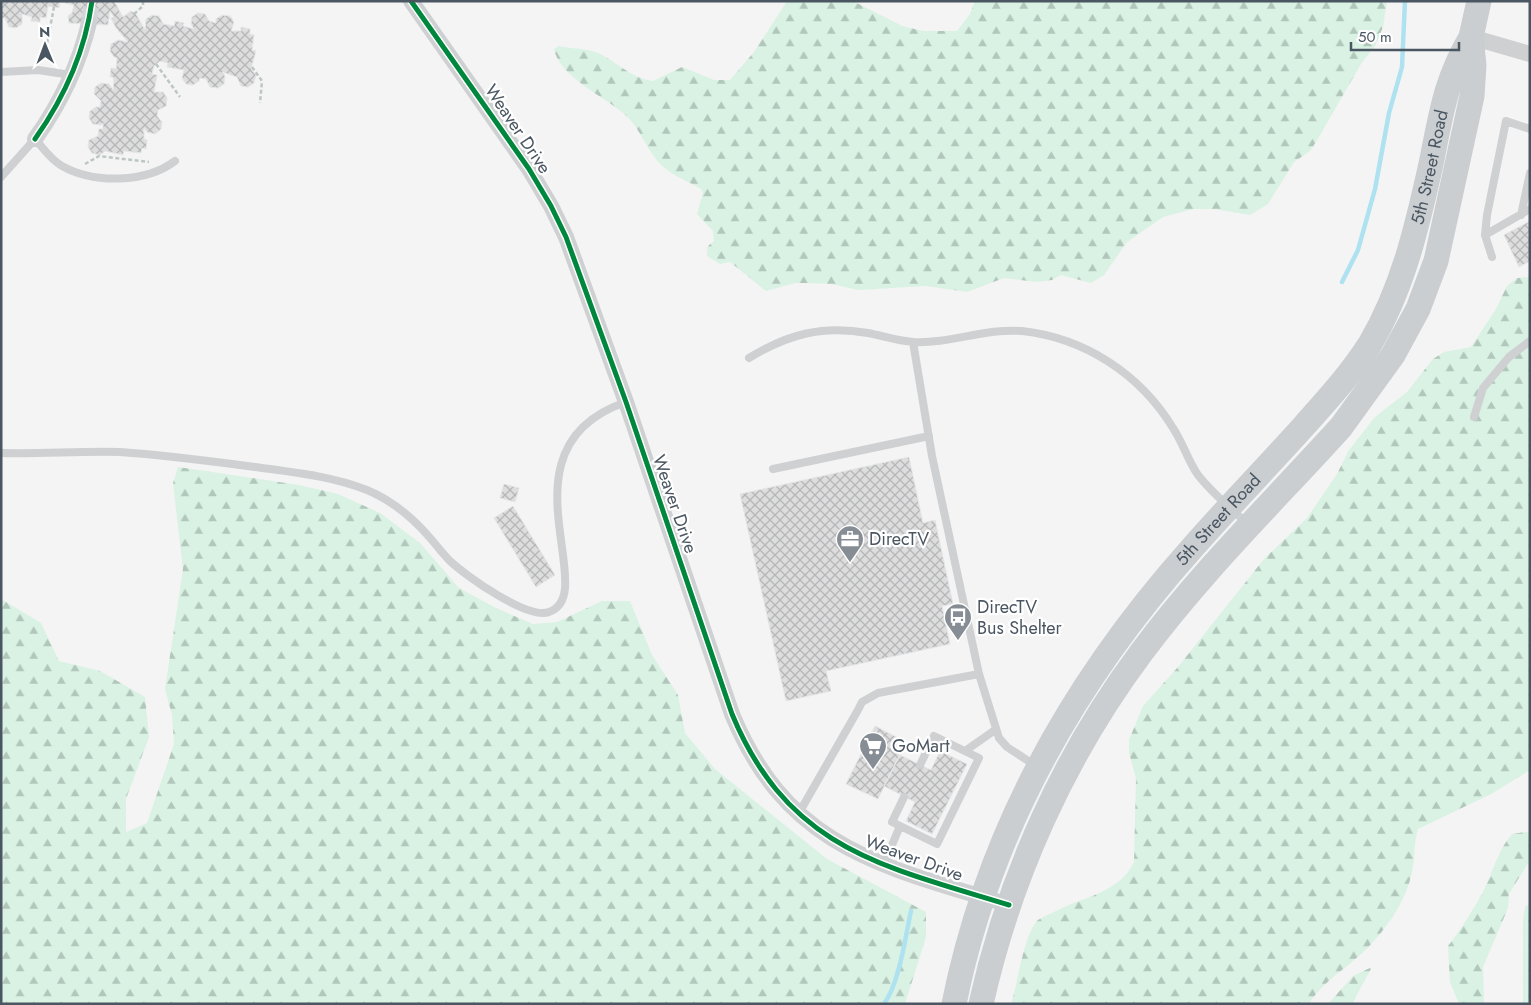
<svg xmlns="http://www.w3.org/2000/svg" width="1531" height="1005" viewBox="0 0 1531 1005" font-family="Jost,sans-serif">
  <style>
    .forest { fill: url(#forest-firs) }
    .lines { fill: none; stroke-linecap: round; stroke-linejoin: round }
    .stream { stroke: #aee2f0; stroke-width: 4.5 }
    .building { fill: url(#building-cross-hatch); stroke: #e5e6e7 }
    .minor-tunnel { stroke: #d2d4d7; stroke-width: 16; stroke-dasharray: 16 8; stroke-linecap: butt }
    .path { stroke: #bcc7c4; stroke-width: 2.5; stroke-dasharray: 4 2.5; stroke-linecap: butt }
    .service { stroke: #ced0d2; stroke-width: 8 }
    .minor { stroke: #ced0d2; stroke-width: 16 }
    .primary { stroke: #caced1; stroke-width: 25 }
    .cycleway-casing { stroke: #fff; stroke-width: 8 }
    .cycleway { stroke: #00873e; stroke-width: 5 }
    .labels { text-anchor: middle; stroke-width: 4.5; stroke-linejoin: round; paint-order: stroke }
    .street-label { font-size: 18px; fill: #4a5661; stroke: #fff }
    .poi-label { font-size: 18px; fill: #4a5661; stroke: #fff; text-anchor: start }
  </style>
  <defs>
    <pattern id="forest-firs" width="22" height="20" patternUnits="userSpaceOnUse" patternTransform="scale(1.25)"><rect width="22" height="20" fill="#d9f2e3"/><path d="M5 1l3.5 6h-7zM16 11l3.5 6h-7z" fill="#b2c7bb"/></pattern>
    <pattern id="building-cross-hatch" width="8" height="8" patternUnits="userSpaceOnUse" patternTransform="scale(1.25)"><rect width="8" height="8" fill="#ddddde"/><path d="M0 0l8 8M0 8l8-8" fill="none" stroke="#b5b6b7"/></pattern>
  </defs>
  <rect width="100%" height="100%" fill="#f4f4f4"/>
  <!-- forest -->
  <path class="forest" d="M787,1H853L902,26L923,31H957L970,14L975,1H1387L1383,27L1375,46L1361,64L1316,142L1310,151L1294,162L1268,204L1250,215L1215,209H1193L1163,217L1127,242L1104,275L1091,283L1061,275L1052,280L1037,282L1004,278L967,292L926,286L858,290L832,284L805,283H795L766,291L730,262L720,264L707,256V251L708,246L714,241L713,231L697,214L703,193L701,189C690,182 675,177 665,168C647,154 641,127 623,113C603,96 559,76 554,49L559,46C571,49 586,48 598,53C618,62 630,78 653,81L682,67L714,80H730L754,52Z
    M1530,277V770L1491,794L1418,829C1414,841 1415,853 1413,866C1409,895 1391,923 1372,943C1352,966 1325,978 1309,1004H1011C1018,983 1024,933 1038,920C1042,917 1048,915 1052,913C1081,897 1119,894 1134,862L1136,778L1129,753V740L1143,706L1178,667L1264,559L1307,518L1337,474L1349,450L1375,417L1407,392L1433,359L1444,352L1471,347L1496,309L1507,286L1517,278Z
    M178,467L299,485L338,494L380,513L420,543L459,588L496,608L533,624L557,622L602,601H630L652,655L678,695L685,733L715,769L827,859L926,912V937L905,1004H1V599L41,623L59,661L100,671L145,697L149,737L126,799V832L147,823L174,744L172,715L165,689L183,569L173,483Z
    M1525,832L1530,833V860L1509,894L1508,908L1483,967L1484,1004H1459L1450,982L1448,946C1459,933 1476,905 1484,890C1493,871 1498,850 1512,834Z
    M1530,904V1004H1523V920L1525,907Z
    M1372,967L1352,1004H1328L1353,976Z"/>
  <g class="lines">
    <!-- stream -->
    <path class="stream" d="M1342,282L1358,250L1375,189L1389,113L1402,67L1405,1
      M884,1004C900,981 905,938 911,911"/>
  </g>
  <!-- building -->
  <path class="building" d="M1,1H114L123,17L131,11L136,14L145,30L146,19L152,15L159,16L163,24L174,26L175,21L184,23L183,26L194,29L191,24L192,17L198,13L205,14L209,21L216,23V19L222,15L230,16L234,22L231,31H241V27L250,29V34L254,35L252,50L256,51L251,69L256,75L254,83L248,87L241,86L237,77L222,72L225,76L224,84L218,88L210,87L206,79L200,78L199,81L193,85L186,84L182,78L184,70L167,67L168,63L160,61L154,66L152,74L157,75L154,92H163L167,98L166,106L158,110L157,116L162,122L161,129L155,134L147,132L144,128V139L147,140L146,149L142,148L141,153L124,151L123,155L105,151L100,155L92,153L88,147L89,140L98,136L99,129H103V123L101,125L93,124L89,118L90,111L96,107H100L101,101L94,94L95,87L101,83L109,84L113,90L114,81L113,77H110L111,68L116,69L117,58L114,57L110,51L111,44L118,40L128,42L116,28L111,18L114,17L110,11L108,25L69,23L68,16L72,13L74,5L60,2L59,8L48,6L46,18L40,17V22L31,21L32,17L22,14V24L16,28L9,27L5,18H1Z
    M1530,221V261L1519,267L1504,235Z
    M909,457L923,523L935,520L953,604L942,606L950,644L826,671L831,691L786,701L740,494Z
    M504,484L519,488L515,502L500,498Z
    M513,506L555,575L536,587L494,518Z
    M875,726L906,742L878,799L846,784Z
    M940,751L967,764L932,834L906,821L915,802L884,786L900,755L931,770Z"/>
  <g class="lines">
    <!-- minor-tunnel -->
    <path class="minor-tunnel" d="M89,23L92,1"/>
    <!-- path -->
    <path class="path" d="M134,14L143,6V1
      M46,49L54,7
      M156,64L180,97
      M252,67L262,81L260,103
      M85,164L99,156L149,162"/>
    <!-- service -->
    <path class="service" d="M1,72L38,70L71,75
      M1,177L35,139C43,148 51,160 62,166C94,184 146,183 175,161
      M1521,215L1530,173
      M1485,235L1530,209
      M1492,257L1485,235L1487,215L1506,121L1530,129
      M913,342L932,456L979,674L999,738L1007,747L1036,766
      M749,358C788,334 823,325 868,333C883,336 898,341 913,342C950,344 985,328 1022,331C1085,338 1140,374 1173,428C1183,443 1188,461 1198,475C1212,493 1230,508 1247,523
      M1474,417L1483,388L1509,357L1530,341
      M1,453C41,454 80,451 120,452C165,455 210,461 255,467C292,472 332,476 367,490C391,500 414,519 431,539C437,546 443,554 450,561C466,576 528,620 549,612C603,594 494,447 626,402
      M773,469L929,436
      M965,751L995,730
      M904,797L892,822L937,844L979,758L934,736L920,765
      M799,813L858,710L862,702L878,693L979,674
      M884,864L900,826"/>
    <!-- minor -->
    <path class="minor" d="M411,1L529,169L551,206L566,237L626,402L732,714C788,849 882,866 1009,905
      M1471,37L1530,54
      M35,139C60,104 79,65 89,23"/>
    <!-- primary -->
    <g class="primary">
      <path id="s1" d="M954,1004C989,829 1075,679 1193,547C1229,506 1267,467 1303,427C1327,400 1351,374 1370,344C1403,288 1417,227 1431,164C1441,115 1445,81 1471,37"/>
      <path d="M981,1004C1009,878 1064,756 1141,653C1201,572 1274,501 1341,427L1393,355L1418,309L1436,261L1472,96L1474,65L1471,37L1479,1"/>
    </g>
    <!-- cycleway casing -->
    <g class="cycleway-casing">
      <path id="cycleway" d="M411,1L529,169L551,206L566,237L626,402L732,714C788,849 882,866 1009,905
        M35,139C64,98 85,52 92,1"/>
    </g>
    <!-- cycleway -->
    <use href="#cycleway" class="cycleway"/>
  </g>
  <!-- icons -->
  <defs>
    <g id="office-pin" transform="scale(1.4375)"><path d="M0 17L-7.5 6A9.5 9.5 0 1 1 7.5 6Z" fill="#868d94" stroke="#fff"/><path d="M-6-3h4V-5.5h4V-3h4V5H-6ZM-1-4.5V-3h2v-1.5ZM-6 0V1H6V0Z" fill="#fff"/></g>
    <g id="bus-pin" transform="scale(1.4375)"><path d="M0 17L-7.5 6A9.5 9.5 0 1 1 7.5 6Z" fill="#868d94" stroke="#fff"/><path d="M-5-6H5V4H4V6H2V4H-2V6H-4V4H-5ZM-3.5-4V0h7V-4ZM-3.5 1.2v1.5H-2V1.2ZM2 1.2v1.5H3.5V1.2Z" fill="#fff"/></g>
    <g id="supermarket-pin" transform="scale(1.4375)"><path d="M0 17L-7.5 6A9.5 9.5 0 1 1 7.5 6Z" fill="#868d94" stroke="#fff"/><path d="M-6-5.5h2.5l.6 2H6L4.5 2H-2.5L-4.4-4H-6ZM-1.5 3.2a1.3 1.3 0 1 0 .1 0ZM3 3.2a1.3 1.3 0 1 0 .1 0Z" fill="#fff"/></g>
  </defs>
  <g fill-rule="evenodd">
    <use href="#office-pin" x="850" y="539"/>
    <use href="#bus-pin" x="958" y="617"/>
    <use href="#supermarket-pin" x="873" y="746"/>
  </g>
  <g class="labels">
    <!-- street labels -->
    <g class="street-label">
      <text transform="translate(518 129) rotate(56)" y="6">Weaver Drive</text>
      <text dy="6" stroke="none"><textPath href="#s1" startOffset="979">5th Street Road</textPath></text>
      <text transform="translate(675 504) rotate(71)" y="6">Weaver Drive</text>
      <text dy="6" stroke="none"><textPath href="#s1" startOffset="559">5th Street Road</textPath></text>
      <text transform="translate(914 858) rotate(20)" y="6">Weaver Drive</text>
    </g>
    <!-- poi labels -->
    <g class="poi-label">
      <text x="869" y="545">DirecTV</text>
      <text x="977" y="613">DirecTV<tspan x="977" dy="21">Bus Shelter</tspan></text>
      <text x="892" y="752">GoMart</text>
    </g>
  </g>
  <!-- border -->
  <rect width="1531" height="1005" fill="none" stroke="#4a5661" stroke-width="5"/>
  <!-- north arrow -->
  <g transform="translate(45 45) rotate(359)" stroke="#ffffff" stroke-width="4" paint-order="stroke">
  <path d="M0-4L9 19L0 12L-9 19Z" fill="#4a5661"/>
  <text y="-8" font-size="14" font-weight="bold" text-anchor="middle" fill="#4a5661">N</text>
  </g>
  <!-- scale -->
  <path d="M1351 42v8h108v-8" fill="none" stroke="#4a5661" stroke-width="2.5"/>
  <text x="1358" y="42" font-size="15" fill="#4a5661" stroke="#ffffff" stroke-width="4" paint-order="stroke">50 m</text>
</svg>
